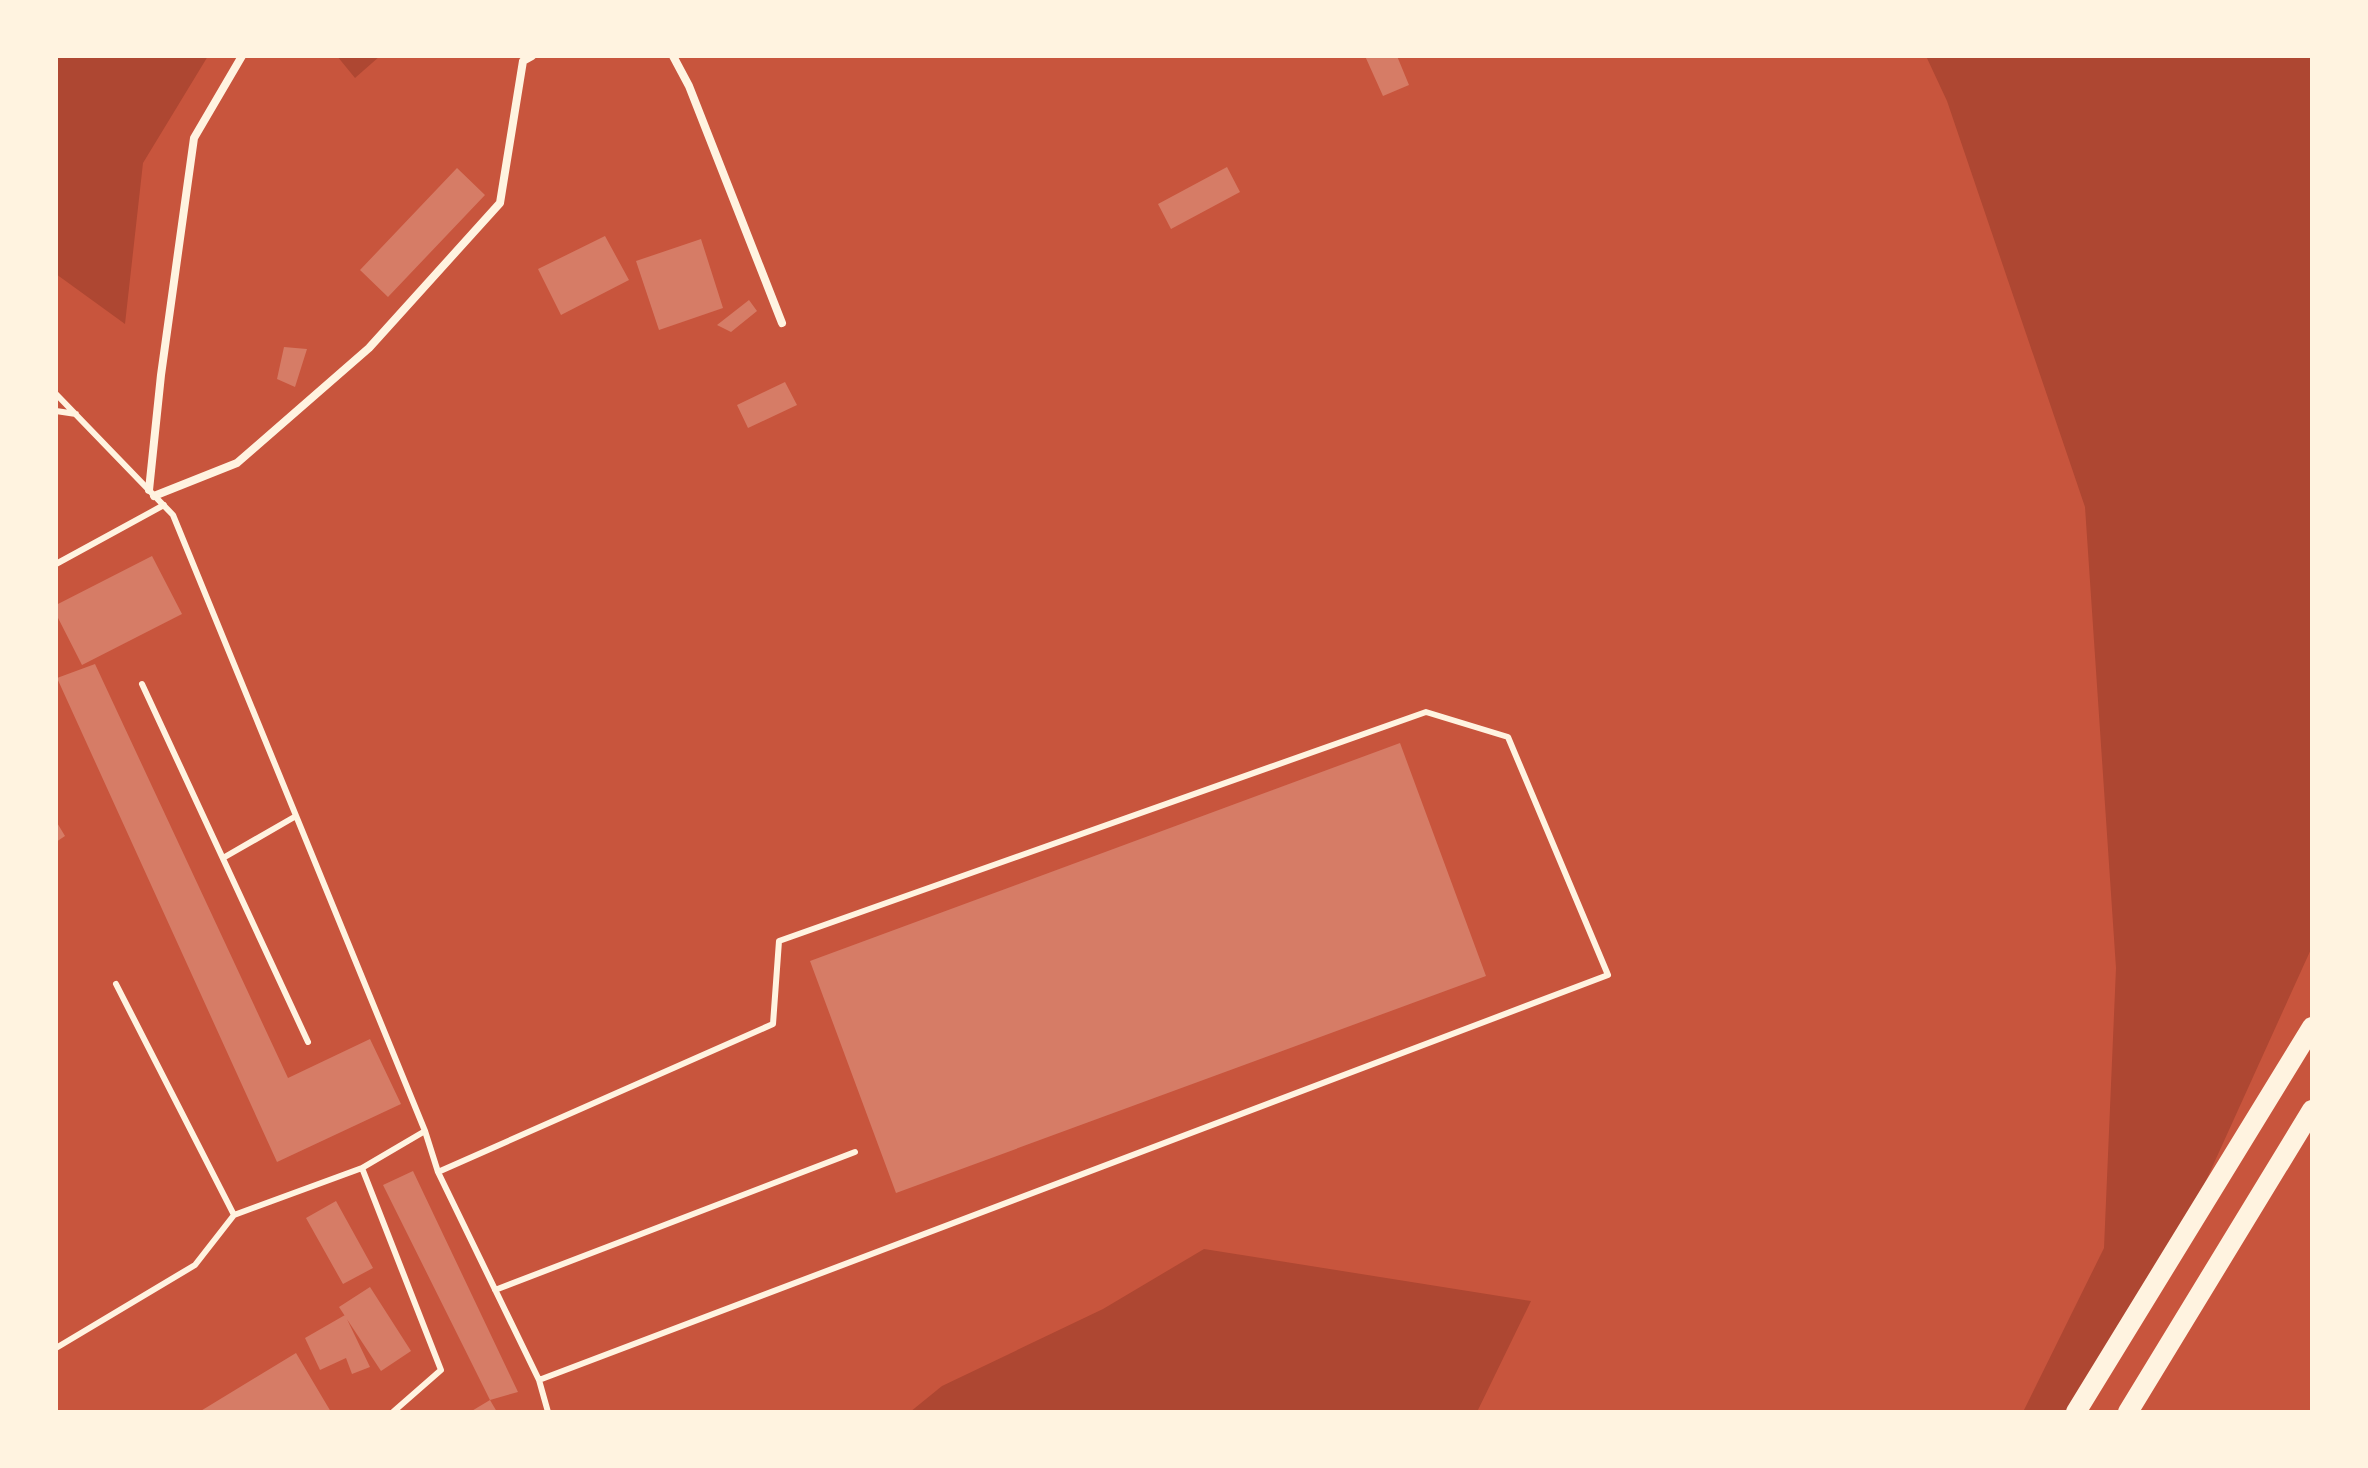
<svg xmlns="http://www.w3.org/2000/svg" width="2368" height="1468" viewBox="0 0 2368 1468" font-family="Helvetica,sans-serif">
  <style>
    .green { fill: #ae4732 }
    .building { fill: #d67c66 }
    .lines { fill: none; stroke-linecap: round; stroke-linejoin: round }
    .service { stroke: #fff3e0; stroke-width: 6 }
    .minor { stroke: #fff3e0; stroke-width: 8 }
    .primary { stroke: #fff3e0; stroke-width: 20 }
  </style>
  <rect width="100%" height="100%" fill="#c8553d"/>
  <!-- green -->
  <path class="green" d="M56,56H208L143,163L125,324L56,274Z
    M337,56H380L355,78Z
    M1926,56H2312V947L2185,1227L2081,1412H2023L2104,1248L2116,968L2085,507L1947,101Z
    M1204,1249L1531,1301L1477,1412H910L942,1386L1103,1309Z"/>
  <!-- building -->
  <path class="building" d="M1365,56H1397L1409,85L1383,96Z
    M1227,167L1240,192L1171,229L1158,204Z
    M457,168L485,195L388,297L360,270Z
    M605,236L629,280L561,315L538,269Z
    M701,239L723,308L659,330L636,261Z
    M749,300L757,311L731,332L717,325Z
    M284,347L307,349L295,387L277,379Z
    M785,382L797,405L748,428L737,405Z
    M152,556L182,614L82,665L56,614V605Z
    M95,664L288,1078L370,1039L401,1104L277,1162L57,678Z
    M1400,743L1486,976L896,1193L810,961Z
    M56,821L65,836L56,842Z
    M413,1171L518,1392L490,1400L497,1412H470L490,1400L383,1185Z
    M336,1201L373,1268L343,1284L306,1218Z
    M370,1287L411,1351L381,1371L339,1307Z
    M345,1315L370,1367L352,1374L346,1358L320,1370L305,1338Z
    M296,1353L331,1412H199Z"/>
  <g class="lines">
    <!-- service -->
    <path class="service" d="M56,394L173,515L425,1131L438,1172L539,1380L548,1412
      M56,411L76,414
      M56,564L164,505
      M142,684L308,1042
      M223,858L296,816
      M116,984L234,1215
      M438,1172L773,1024L779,941L1426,712L1508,737L1608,975L539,1380
      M495,1290L855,1152
      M56,1348L195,1265L234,1215L362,1168
      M393,1412L441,1370L362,1168L425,1131"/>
    <!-- minor -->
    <path class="minor" d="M673,56L689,86L782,323
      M149,490L161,375L194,138L242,56
      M154,496L237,463L369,348L500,203L523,61L532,56"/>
    <!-- primary -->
    <path class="primary" d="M2076,1412L2312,1027
      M2128,1412L2312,1110"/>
  </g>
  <!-- border -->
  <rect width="2368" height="1468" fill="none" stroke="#fff3e0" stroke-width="116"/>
</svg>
